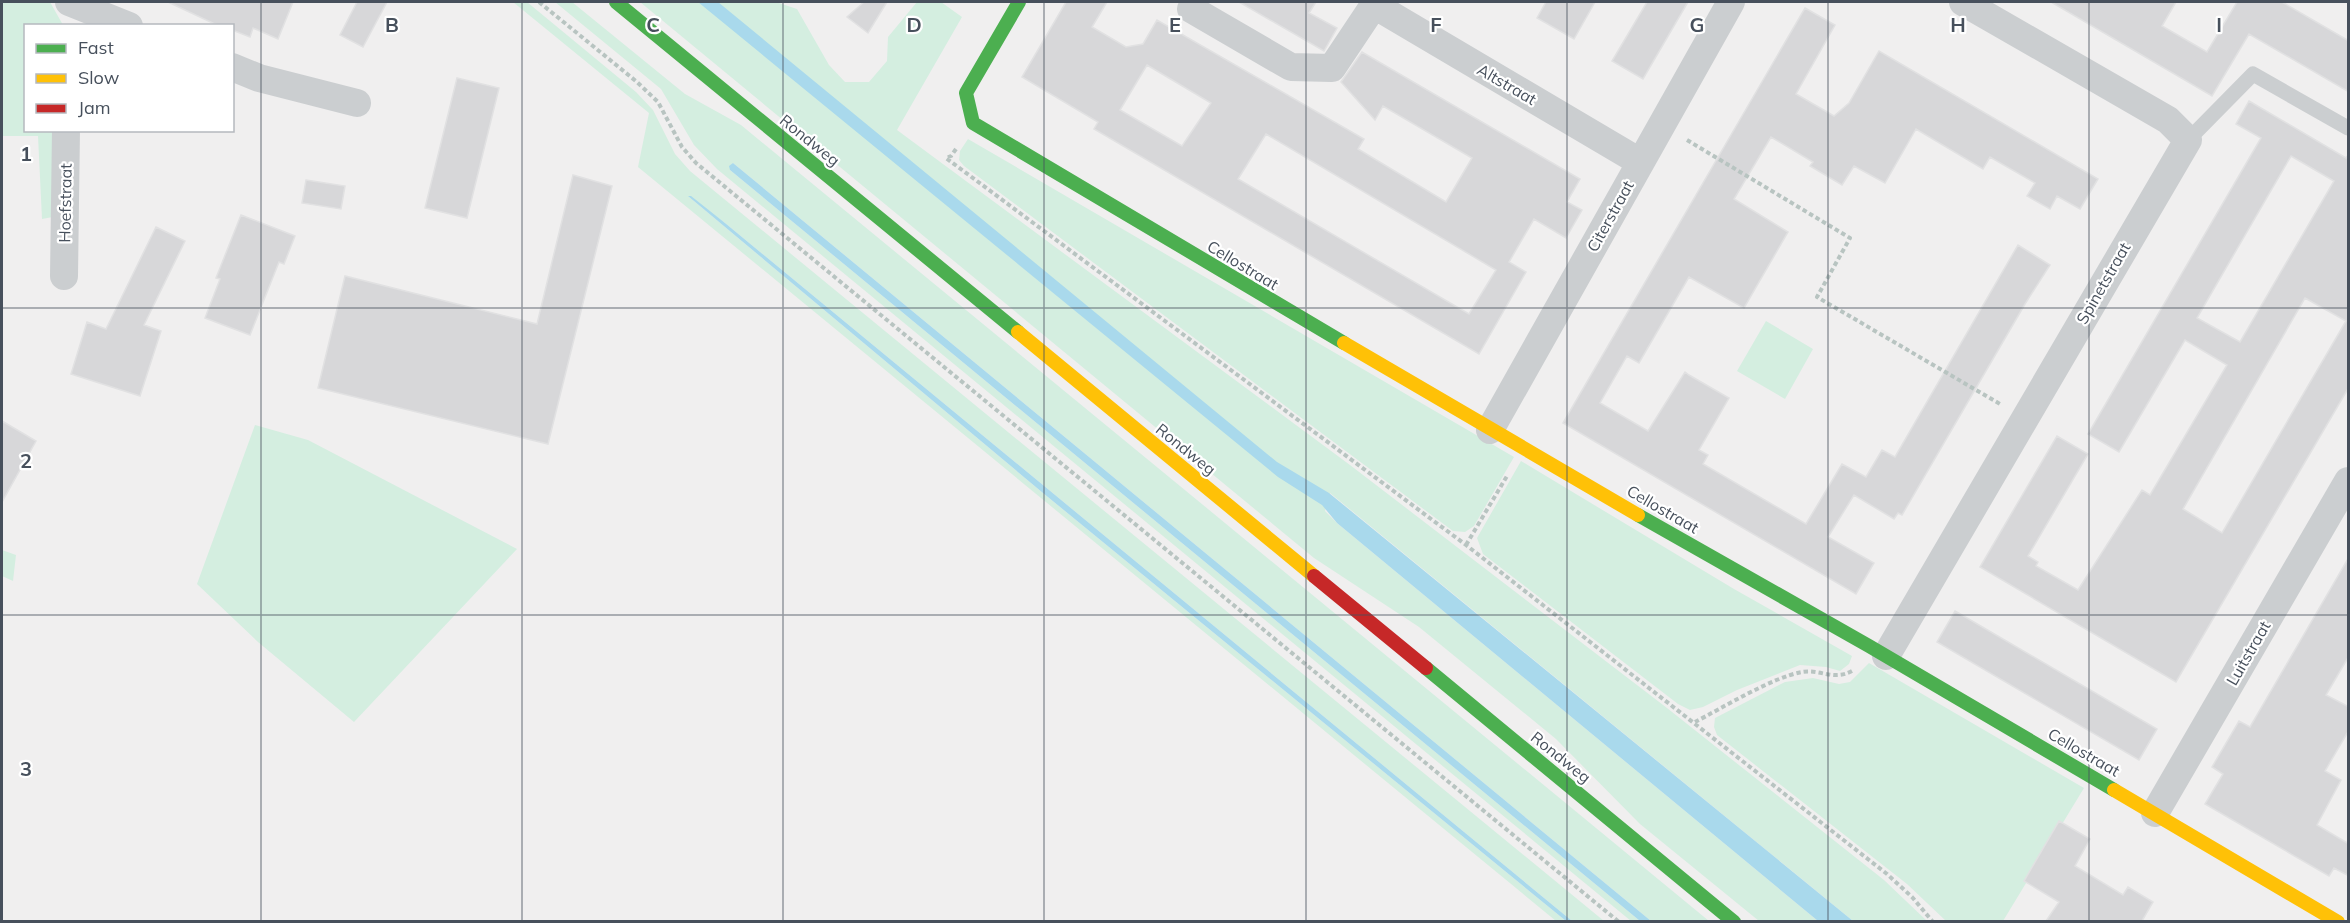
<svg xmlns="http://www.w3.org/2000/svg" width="2350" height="923" viewBox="0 0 2350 923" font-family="Mulish,sans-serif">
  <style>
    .green { fill: #d4eee0 }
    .water { fill: #a9d9ec }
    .building { fill: #d7d7d9; stroke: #e1e1e2; stroke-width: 1.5; fill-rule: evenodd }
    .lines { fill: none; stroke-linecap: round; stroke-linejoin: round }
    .path { stroke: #b8c4c1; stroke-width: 4; stroke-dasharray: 4.5 3; stroke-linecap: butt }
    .lane { stroke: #cbced0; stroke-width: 15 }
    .street { stroke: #cbced0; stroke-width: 28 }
    .fast { stroke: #4caf50; stroke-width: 14 }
    .slow { stroke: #ffc107; stroke-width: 14 }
    .jam { stroke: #c62828; stroke-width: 14 }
    .grid { fill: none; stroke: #47505c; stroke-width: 1.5; stroke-opacity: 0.55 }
    .labels { text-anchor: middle; stroke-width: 4.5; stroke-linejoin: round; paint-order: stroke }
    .street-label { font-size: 16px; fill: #47505c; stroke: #fff }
    .grid-label { font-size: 20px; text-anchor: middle; font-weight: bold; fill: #47505c; stroke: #fff; stroke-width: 4.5; stroke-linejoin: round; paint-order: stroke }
  </style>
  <rect width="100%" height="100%" fill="#f0efef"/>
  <!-- green -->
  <path class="green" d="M2,2H50L63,25L26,26V130L60,131L58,216L42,219L38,136H2Z
    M513,2H527L636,92L653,110L675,154L690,171L1604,921H1572L725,223L688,196L1043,493L1566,921H1556L638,167L649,113Z
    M555,2H572L685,94L741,125L1709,921H1651L733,163L730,170L1640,921H1631L717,169L694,145L661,89Z
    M640,2H776L797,9L829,65L845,82H869L887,61L888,37L917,2H941L962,17L897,130L1350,465L1667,708L1884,880L1927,921H1853L1330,493L1325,511L1337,523L1818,921H1759L1640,824L1556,739L1419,627L1314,558Z
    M968,139L1514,457L1474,526L1465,532L1453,531L964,166L959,160L960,151Z
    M1766,321L1813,349L1785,399L1737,371Z
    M255,425L308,440L517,549L354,722L258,642L197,584Z
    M1521,461L1734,589L1852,656L1849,664L1840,671L1826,667L1800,665L1737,690L1703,707L1690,710L1678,704L1483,554L1477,538Z
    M2,550L16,555L13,581L2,576Z
    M1869,663L2084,788L2003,921H1946L1907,884L1717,735L1714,727L1715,718L1785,682L1813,678L1839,684L1850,682Z"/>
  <!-- water -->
  <path class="water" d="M698,2H718L1277,462L1329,493L1853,921H1818L1337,523L1322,505L1278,477Z
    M733,163L1651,921H1640L730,170L729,166Z
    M688,196H691L725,223L1572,921H1566L1043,493Z"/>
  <!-- building -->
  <path class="building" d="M168,2H293L278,39L253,28L250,37L232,30V26H219Z
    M357,2H387L363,47L340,35Z
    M864,2H887L868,33L847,17Z
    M1066,2H1107L1092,27L1126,47L1143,44L1157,20L1364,139L1358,149L1446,202L1472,158L1383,106L1375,120L1341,82L1362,52L1580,179L1567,202L1582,210L1566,238L1534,219L1509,262L1526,272L1479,354L1094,129L1098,122L1022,77ZM1147,65L1211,103L1182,146L1120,110ZM1266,134L1496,270L1469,314L1238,179Z
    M1239,2H1316L1309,13L1337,28L1324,51Z
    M1546,2H1595L1574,39L1537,18Z
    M1647,2H1688L1643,79L1612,61Z
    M2051,2H2176L2162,26L2207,52L2237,2H2282L2349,41V92L2249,34L2212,96Z
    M1805,8L1835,25L1796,94L1834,116L1849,103L1879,51L2098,179L2080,209L2057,196L2050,209L2027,196L2035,183L1990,157L1983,169L1916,129L1885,183L1854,166L1842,185L1810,166L1813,162L1771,137L1734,199L1788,232L1744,308L1689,277L1639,363L1627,356L1600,403L1648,431L1685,372L1689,375L1729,398L1699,450L1708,455L1703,464L1806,524L1842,464L1866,477L1882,450L1895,457L2018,245L2050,265L2025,304L1902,515L1898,513L1894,519L1854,495L1828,537L1874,563L1856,594L1563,423Z
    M457,78L499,88L467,218L425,208Z
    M2249,101L2346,158L2349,154V387L2176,682L1980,567L2057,436L2088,454L2028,556L2038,562L2036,566L2078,590L2142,490L2150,495L2227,365L2185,340L2119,452L2088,434L2261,138L2236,124ZM2291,156L2334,181L2240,342L2197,318ZM2305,298L2346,321L2222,533L2183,509Z
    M573,175L612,186L548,444L318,388L345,276L537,324Z
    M306,180L345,186L341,209L302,203Z
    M241,215L295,236L284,264L279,262L250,335L205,318L220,279L216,278Z
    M156,227L185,241L144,325L161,331L140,396L71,374L87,322L106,329Z
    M2,421L36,441L2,502Z
    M2349,557V656L2326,695L2349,707V730L2325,771L2341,780L2317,825L2349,844V876L2334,868L2329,876L2205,804L2223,774L2212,767L2239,721L2250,727Z
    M1955,611L2157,729L2139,760L1937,642Z
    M2059,821L2090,839L2075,866L2123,895L2128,887L2153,902L2142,921H2046L2059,902L2024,881Z"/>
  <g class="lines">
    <!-- path -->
    <path class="path" d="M539,2L637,82L658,102L682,147L696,163L1619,922
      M1687,140L1850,238L1817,297L2000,404
      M956,149L951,156L946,158L1466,545L1887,874L1912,897L1933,922
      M1466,545L1507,476
      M1695,722C1722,708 1773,677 1802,672C1821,669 1833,681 1852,671"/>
    <!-- lane -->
    <path class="lane" d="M2188,140L2253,74L2348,128"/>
    <!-- street -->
    <path class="street" d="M69,2L129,26
      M1374,5L1640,162
      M1191,9L1291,67L1332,68L1376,2
      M232,67L259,78L357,103
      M64,276L66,130
      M1490,430L1731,2
      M1886,656L2188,140L2168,120L1963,2
      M2155,813L2348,481"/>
    <!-- fast -->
    <path class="fast" d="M616,2L1018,332
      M1019,2L966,93L973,123L1344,343
      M1638,515L1869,646L2114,790
      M1426,668L1734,922"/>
    <!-- slow -->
    <path class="slow" d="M1018,332L1314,576
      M1344,343L1638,515
      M2114,790L2338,922"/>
    <!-- jam -->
    <path class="jam" d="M1314,576L1426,668"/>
  </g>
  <!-- grid -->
  <path class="grid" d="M261,2V922M522,2V922M783,2V922M1044,2V922M1306,2V922M1567,2V922M1828,2V922M2089,2V922M2,308H2348M2,615H2348"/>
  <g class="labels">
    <!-- street labels -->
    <g class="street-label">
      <text transform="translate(1507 84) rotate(30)" y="6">Altstraat</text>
      <text transform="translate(810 140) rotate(39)" y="6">Rondweg</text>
      <text transform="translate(65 203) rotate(-89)" y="6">Hoefstraat</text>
      <text transform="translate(1610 216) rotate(-61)" y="6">Citerstraat</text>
      <text transform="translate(1243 265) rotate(31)" y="6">Cellostraat</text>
      <text transform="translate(2103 283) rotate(-60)" y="6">Spinetstraat</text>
      <text transform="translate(1186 449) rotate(39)" y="6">Rondweg</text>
      <text transform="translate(1663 509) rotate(30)" y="6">Cellostraat</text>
      <text transform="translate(2248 653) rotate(-60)" y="6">Luitstraat</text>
      <text transform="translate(2084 752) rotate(30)" y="6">Cellostraat</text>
      <text transform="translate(1561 757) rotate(39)" y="6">Rondweg</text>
    </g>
  </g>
  <g class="grid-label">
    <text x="392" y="32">B</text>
    <text x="653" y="32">C</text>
    <text x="914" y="32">D</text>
    <text x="1175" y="32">E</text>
    <text x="1436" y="32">F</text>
    <text x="1697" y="32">G</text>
    <text x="1958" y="32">H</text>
    <text x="2219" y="32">I</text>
    <text x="26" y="161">1</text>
    <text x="26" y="468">2</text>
    <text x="26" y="776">3</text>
  </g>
  <!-- border -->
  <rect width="2350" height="923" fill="none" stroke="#47505c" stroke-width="6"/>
  <!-- legend -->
  <rect x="24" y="24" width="210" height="108" fill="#ffffff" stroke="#b5b9be" stroke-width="1.5"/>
  <rect x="36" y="44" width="30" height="9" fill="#4caf50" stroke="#b5b9be" stroke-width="1.5"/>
  <text x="78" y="54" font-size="18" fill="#47505c">Fast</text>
  <rect x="36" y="74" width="30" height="9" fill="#ffc107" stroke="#b5b9be" stroke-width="1.5"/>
  <text x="78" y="84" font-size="18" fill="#47505c">Slow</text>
  <rect x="36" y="104" width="30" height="9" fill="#c62828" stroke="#b5b9be" stroke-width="1.5"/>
  <text x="78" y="114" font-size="18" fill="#47505c">Jam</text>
</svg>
